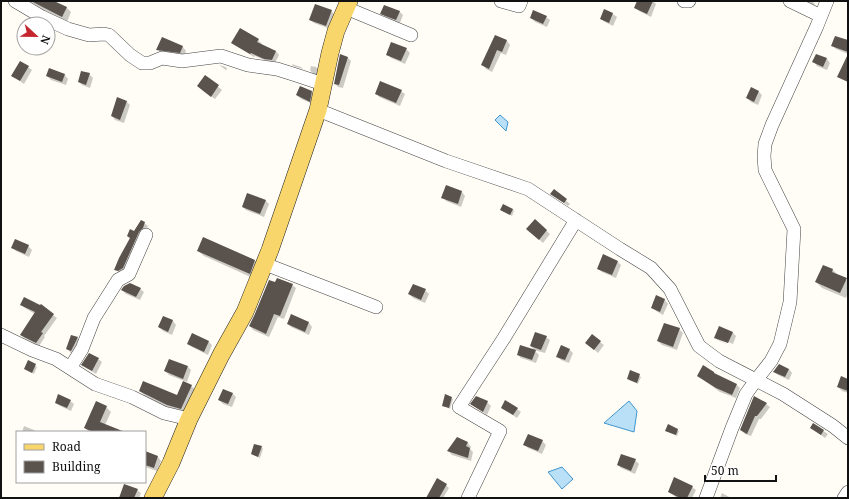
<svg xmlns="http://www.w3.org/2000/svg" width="849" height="499" viewBox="0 0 849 499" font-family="'Noto Serif',serif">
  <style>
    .water { fill: #b9e0f7; stroke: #3f96cf }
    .shadow { fill: #0003 }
    .building { fill: #5a524d }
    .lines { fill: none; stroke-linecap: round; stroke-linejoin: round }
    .minor-casing { stroke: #444; stroke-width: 14 }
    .major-casing { stroke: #222; stroke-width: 18 }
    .minor { stroke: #fff; stroke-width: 13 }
    .major { stroke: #f9d66b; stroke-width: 17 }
  </style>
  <rect width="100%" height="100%" fill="#fffdf5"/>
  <!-- water -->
  <path class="water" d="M500,115L508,122L506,131L495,120Z
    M629,401L637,411L634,432L604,423Z
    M562,467L573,479L562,489L548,472Z"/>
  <!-- shadow -->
  <path class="shadow" d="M29,1H52L66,7L71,12L67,22L52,15Z
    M638,1H653L656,4L651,17L639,11L635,7Z
    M806,1H812L815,4L814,5Z
    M605,10L613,14L617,17L613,26L605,22L601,19Z
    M331,11L335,15L330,29L314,23L310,20Z
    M399,11L403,15L400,23L385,17L382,13Z
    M546,17L550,20L547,27L535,22L531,18Z
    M496,36L507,41L510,45L506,55L501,53L492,72L486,69L483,65Z
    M163,38L183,47L186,51L184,56L161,53L158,50Z
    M258,40L262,44L261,45L276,51L279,55L275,63L269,62L255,56L254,57L236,46L232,43Z
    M848,41V54L836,49L833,46Z
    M392,43L406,49L410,53L405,64L391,58L387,54Z
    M347,57L351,61L343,88L338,87L335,84Z
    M827,59L830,63L827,70L817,66L814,62Z
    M292,64L301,67L303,69L293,66Z
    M219,65L226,67L227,69L226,70Z
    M311,66L316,67L320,71L319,76L313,74L310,70Z
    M28,67L32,70L24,84L13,76Z
    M50,69L65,75L68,79L66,85L51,80L47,76Z
    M89,74L93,78L90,88L82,85L79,82Z
    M205,76L222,90L215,99L202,90Z
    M401,91L405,94L400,106L379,97L376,93Z
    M311,92L315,96L313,104L301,99L297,95Z
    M759,92L762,95L758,105L751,102L747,98Z
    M127,102L130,105L124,123L115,120L112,116Z
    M554,190L570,204L568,206L551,194Z
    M462,192L465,196L461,207L446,201L443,197Z
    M265,200L269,204L264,217L246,210L243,207Z
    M513,209L514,211L512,216L501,210Z
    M535,220L550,234L543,243L531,232Z
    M144,223L148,226L126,271L119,273L116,269L131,239L128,236L135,232Z
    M28,246L32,250L29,257L16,251L12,247Z
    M198,251L255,261L260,266L255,279L204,256Z
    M604,256L618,262L621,265L616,278L602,272L598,269Z
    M823,266L833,270L839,276L848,281V293L846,298L822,288L816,282Z
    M276,283L292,285L296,288L284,319L278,317L269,337L253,330L250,326Z
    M140,289L144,292L140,300L126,294L122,290Z
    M425,290L429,294L425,303L413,298L409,294Z
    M657,296L665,300L668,304L663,315L656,311L652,307Z
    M21,304L41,306L57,318L44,336L45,337L39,346L24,338L21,335L35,314L25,308Z
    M291,315L309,323L312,327L309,335L291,327L288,324Z
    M163,317L173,321L176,325L172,335L163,331L159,327Z
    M679,329L683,333L677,350L662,345L658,341Z
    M732,332L736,336L733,344L718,338V340L732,346L719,341L715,337Z
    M192,334L209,342L212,345L208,355L192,347L188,344Z
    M72,336L77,338L81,342L75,354L71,353L67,349Z
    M546,337L550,340L545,353L534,350L531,346Z
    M600,342L604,345L598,353L590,346Z
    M570,350L573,353L569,363L561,360L557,356Z
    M535,351L539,355L536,363L521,358L518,355Z
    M98,359L102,362L96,374L86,368L83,365Z
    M28,361L37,367L34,374L27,370Z
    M188,367L191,370L187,382L169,375L165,371Z
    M789,369L792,373L789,380L778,375L775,372Z
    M631,371L641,377L638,384L629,380Z
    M714,372L717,376L737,385L740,388L736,398L720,392L698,376Z
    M848,380V393L842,391L838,387Z
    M191,386L197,391L187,414L173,411L146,397L140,391L178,397Z
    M232,393L236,397L232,407L223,404L219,400Z
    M446,396L453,399L450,409L443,405Z
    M70,401L74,404L71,411L60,406L56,403Z
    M487,402L491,406L487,415L472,404Z
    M766,404L770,407L761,419H759L751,436L745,434L741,430Z
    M106,407L111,412L105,425L122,432H89L85,428Z
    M502,408L517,409L521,412L517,418Z
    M813,424L828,434L825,438L811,428Z
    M24,426L34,430L37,432H22Z
    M669,426L679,431L677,436L666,431Z
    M457,439L468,443L471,447L470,449L473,452L471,461L452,455L448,451Z
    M542,441L546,445L542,454L528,448L524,444Z
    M262,447L263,449L260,458L252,454Z
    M145,453L158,457L161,461L157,471L145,467Z
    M635,460L639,464L635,474L621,468L618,465Z
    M446,485L449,488L443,498H427Z
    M692,487L696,490L692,498H677L669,492Z
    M137,490L141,493L139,498H120Z
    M722,493L731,498H720Z"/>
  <!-- building -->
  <path class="building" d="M31,1H54L67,7L62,17Z
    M637,1H653L647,14L634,8Z
    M315,4L332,10L326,26L309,20Z
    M384,5L400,11L396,20L380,14Z
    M604,9L613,13L609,23L600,19Z
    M533,10L547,16L543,24L530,18Z
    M240,28L259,39L257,42L276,51L272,60L264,59L251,53L250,54L231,43Z
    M495,35L507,40L502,52L497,50L489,69L481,65Z
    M835,36L848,40V52L831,46Z
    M162,37L183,46L180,53L156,50Z
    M391,42L407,48L401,61L386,55Z
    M340,54L348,57L339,85L334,84Z
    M816,54L827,58L823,67L812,62Z
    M848,54V82L837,77Z
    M20,61L29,66L20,81L11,76Z
    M49,68L65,74L62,82L46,76Z
    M81,71L90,73L86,85L78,82Z
    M205,75L219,85L211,97L197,86Z
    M380,81L402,90L396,103L375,94Z
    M300,86L312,91L310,102L296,95Z
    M751,87L759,91L754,102L746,98Z
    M117,97L127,101L120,120L111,116Z
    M446,185L462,191L458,204L441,198Z
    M554,189L567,199L564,203L550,194Z
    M247,193L266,200L260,214L242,207Z
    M503,204L513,209L510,215L500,210Z
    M535,219L547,230L539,240L526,229Z
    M141,220L145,222L143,228L139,232L123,268L118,271L114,270L119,258L130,238L127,236L130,229L134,231Z
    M203,237L255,260L250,274L197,251Z
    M15,239L29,245L25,254L11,248Z
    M603,254L618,261L612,275L597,269Z
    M823,265L833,269L832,272L847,278L840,293L815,282Z
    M277,278L293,284L280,316L274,314L266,334L249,326L254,316L269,280L275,282Z
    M130,283L141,288L136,297L121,290L124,286Z
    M413,284L426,289L421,300L408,294Z
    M656,295L665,299L660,312L651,308Z
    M24,297L40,305L41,304L54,314L41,332L43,333L36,343L20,335L35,312L20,305Z
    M291,314L309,322L305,332L287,324Z
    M163,316L173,320L168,332L158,327Z
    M664,323L680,328L673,347L657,341Z
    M719,326L733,332L728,343L714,338Z
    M535,332L547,336L541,350L530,346Z
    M192,333L209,341L204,352L187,344Z
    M592,334L601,341L594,350L585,343Z
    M71,335L78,337L71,351L66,349Z
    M520,345L536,350L532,360L517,355Z
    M561,345L570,349L565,360L556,357Z
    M89,353L99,358L92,371L81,365Z
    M169,359L188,366L183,379L164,371Z
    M28,360L36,364L32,373L24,369Z
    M779,364L789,369L785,377L773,372Z
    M703,365L714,372V373L737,384L732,395L716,388L697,376Z
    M630,370L640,374L637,383L627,379Z
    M841,376L848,379V391L837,387Z
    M143,381L177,395L183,381L192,385L181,409L167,405L139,391Z
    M223,389L233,393L228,404L218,400Z
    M58,394L71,400L67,408L55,403Z
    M445,394L452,397L449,408L442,406Z
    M476,396L488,401L483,412L470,404Z
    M754,396L767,403L757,416H755L747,434L740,430Z
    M505,400L518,408L513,415L501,408Z
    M96,401L107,406L100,422L125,432H93L84,428Z
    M813,423L824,430L821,435L810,428Z
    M668,424L678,429L676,435L665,431Z
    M528,434L543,440L538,451L523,445Z
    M457,437L468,442L466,446L470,448L468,458L447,451Z
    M254,444L262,446L258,457L251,454Z
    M145,451L158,456L154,468L145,465Z
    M621,454L636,459L631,471L617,465Z
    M674,477L693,486L687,498H680L668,492Z
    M437,478L447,484L439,498H426Z
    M124,484L138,489L134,498H119Z"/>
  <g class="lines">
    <!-- minor casing -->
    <g class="minor-casing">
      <path id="minor" d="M15,1L42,17L68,29L89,35L104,34L109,35L130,55L142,63H150L162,58L182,61L221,56L248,65L277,69L296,75L323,84
        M501,1L519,6L521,1
        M684,1H689
        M790,1L821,16
        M346,8L411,35
        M318,110L446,161L528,189L620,249L651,268L670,289L699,346L719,361L783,394L833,426L848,438
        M265,264L376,307
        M1,335L32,350L56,359L95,384L132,397L164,413L189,419
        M70,368L82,349L94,318L118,280L129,274L146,235
        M468,498L500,431L459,407L504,338L576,220
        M706,498L732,428L746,394L756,380L771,361L780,344L790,302L794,229L765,170L764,156L765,144L772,125L817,26L827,1
        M844,498L848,492"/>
    </g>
    <!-- major casing -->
    <g class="major-casing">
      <path id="major" d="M153,498L171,463L189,419L221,355L245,312L270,250L318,110L330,53L336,31L349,1"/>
    </g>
    <!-- minor -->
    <use href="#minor" class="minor"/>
    <!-- major -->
    <use href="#major" class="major"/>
  </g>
  <!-- border -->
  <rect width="849" height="499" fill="none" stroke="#111111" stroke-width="4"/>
  <!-- legend -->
  <rect x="16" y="431" width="130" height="52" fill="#ffffff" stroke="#a0a0a0"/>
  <rect x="24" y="444" width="20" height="6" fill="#f9d66b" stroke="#a0a0a0"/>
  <text x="52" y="451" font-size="12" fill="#111111">Road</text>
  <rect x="24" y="461" width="20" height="12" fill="#5a524d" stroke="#a0a0a0"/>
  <text x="52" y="471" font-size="12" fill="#111111">Building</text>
  <!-- north arrow -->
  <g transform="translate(36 36) rotate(112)"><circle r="19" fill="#ffffff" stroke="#a0a0a0"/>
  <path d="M0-3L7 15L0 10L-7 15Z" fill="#c4262e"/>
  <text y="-6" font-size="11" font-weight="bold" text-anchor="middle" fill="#111111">N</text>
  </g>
  <!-- scale -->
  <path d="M705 475v6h71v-6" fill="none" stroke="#111111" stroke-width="2"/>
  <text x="711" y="475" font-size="12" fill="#111111" stroke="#ffffff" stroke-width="3" paint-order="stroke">50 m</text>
</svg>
